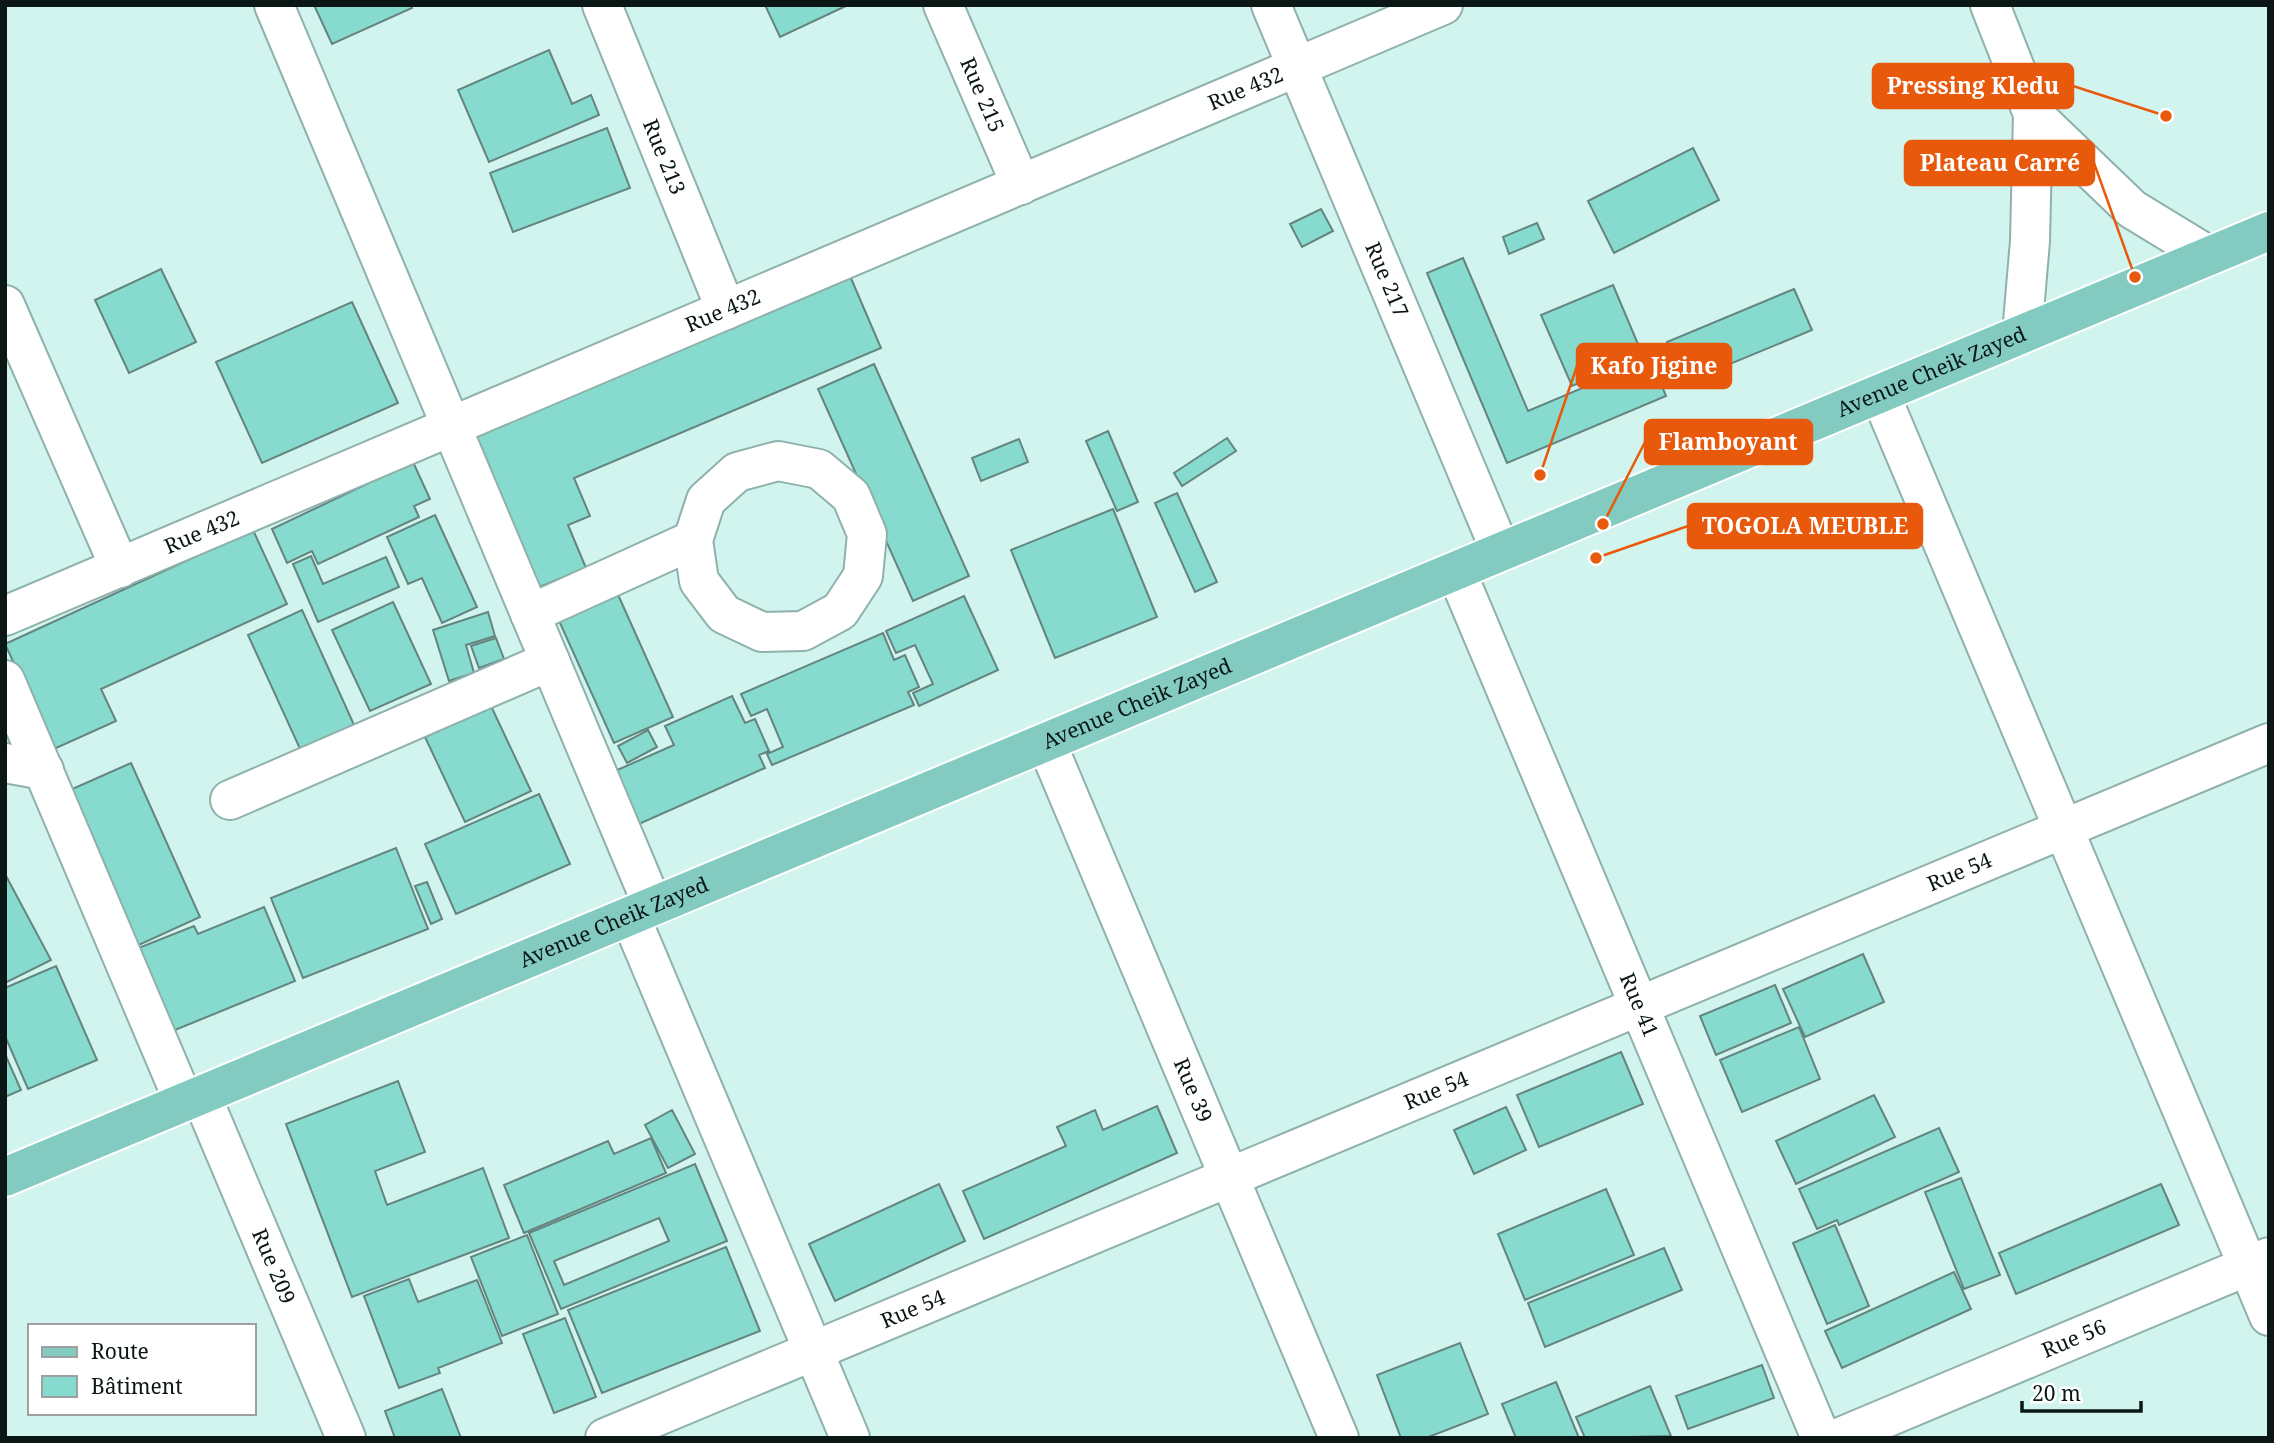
<svg xmlns="http://www.w3.org/2000/svg" width="2274" height="1443" viewBox="0 0 2274 1443" font-family="'Noto Serif',serif">
  <style>
    .building { fill: #87dbce; stroke: #64857f; stroke-width: 2; fill-rule: evenodd }
    .lines { fill: none; stroke-linecap: round; stroke-linejoin: round }
    .minor-casing { stroke: #8fb1ab; stroke-width: 42 }
    .major-casing { stroke: #fff; stroke-width: 42 }
    .minor { stroke: #fff; stroke-width: 38 }
    .major { stroke: #83cac1; stroke-width: 38 }
    .labels { text-anchor: middle; stroke-width: 7; stroke-linejoin: round; paint-order: stroke }
    .street-label { font-size: 21px; fill: #0a1715; stroke: #fff }
    .leader { fill: none; stroke: #e8590c; stroke-width: 2.5 }
    .callout-dot { fill: #e8590c; stroke: #fff; stroke-width: 2.5 }
    .callout { fill: #e8590c; stroke: #e8590c; stroke-width: 2.5 }
    .callout-label { font-size: 23px; text-anchor: middle; font-weight: bold; fill: #fff }
  </style>
  <rect width="100%" height="100%" fill="#d1f4ee"/>
  <!-- building -->
  <path class="building" d="M314,5H411L412,8L332,44Z
    M765,5H848L780,37Z
    M549,50L572,104L591,95L599,115L489,162L458,90Z
    M607,128L630,188L513,232L490,173Z
    M1693,148L1719,200L1614,253L1588,201Z
    M1321,209L1333,231L1302,247L1290,224Z
    M1537,223L1544,239L1509,254L1503,237Z
    M1463,258L1528,411L1651,359L1666,396L1507,463L1427,273Z
    M161,269L196,342L129,373L95,300Z
    M850,276L881,348L574,478L590,516L568,525L586,568L530,591L466,439Z
    M1613,285L1643,356L1572,386L1541,315Z
    M1794,289L1812,330L1684,383L1667,342Z
    M352,302L398,403L262,463L216,362Z
    M874,364L969,576L913,601L818,389Z
    M1108,431L1138,502L1117,511L1086,441Z
    M1227,438L1236,451L1182,486L1174,473Z
    M1019,439L1028,462L981,481L972,458Z
    M413,462L430,499L414,506L419,517L318,564L312,551L287,563L272,529Z
    M1177,493L1217,582L1195,592L1155,503Z
    M1113,509L1157,617L1055,658L1011,550Z
    M435,515L477,607L442,623L422,578L408,584L387,537Z
    M253,530L287,604L101,689L116,721L54,749L5,644Z
    M311,556L323,584L386,557L399,587L318,622L293,564Z
    M615,588L673,717L614,743L556,614Z
    M964,596L998,670L919,706L913,693L933,684L915,645L896,653L886,631Z
    M393,602L431,684L370,711L332,630Z
    M302,610L355,727L301,751L248,635Z
    M488,612L495,636L466,645L474,673L449,681L433,630Z
    M883,633L894,660L905,655L919,687L908,692L914,705L772,765L767,754L783,747L767,709L751,716L741,694Z
    M496,638L504,659L479,668L471,646Z
    M732,696L745,723L755,719L769,751L759,755L765,768L639,824L615,771L674,745L665,726Z
    M491,706L531,791L465,822L425,737Z
    M648,730L657,747L627,763L618,746Z
    M131,763L200,917L130,949L61,794Z
    M539,794L570,864L456,914L425,844Z
    M396,848L428,929L303,978L271,898Z
    M5,874L51,960L5,983Z
    M427,882L442,919L431,924L415,886Z
    M264,907L295,981L170,1032L136,949L194,926L198,934Z
    M1863,954L1884,1002L1805,1037L1783,989Z
    M56,966L97,1060L28,1089L5,1036V988Z
    M1775,985L1791,1023L1716,1055L1700,1016Z
    M1799,1027L1820,1079L1742,1112L1720,1060Z
    M1621,1052L1643,1104L1539,1147L1517,1095Z
    M5,1054L21,1090L5,1097Z
    M398,1081L425,1152L375,1171L387,1205L483,1168L509,1238L352,1297L286,1124Z
    M1874,1095L1895,1137L1796,1184L1776,1141Z
    M1157,1106L1177,1153L984,1239L963,1191L1066,1146L1057,1127L1095,1110L1103,1130Z
    M1506,1107L1526,1150L1474,1174L1454,1130Z
    M672,1110L695,1154L668,1168L645,1125Z
    M1939,1128L1959,1172L1839,1225L1837,1220L1817,1229L1799,1189Z
    M651,1138L666,1173L524,1233L504,1185L608,1141L614,1154Z
    M695,1164L727,1241L561,1309L529,1233ZM659,1218L669,1241L564,1285L554,1261Z
    M1961,1178L2000,1275L1964,1289L1925,1192Z
    M939,1184L965,1241L835,1301L809,1244Z
    M2161,1184L2179,1225L2016,1294L1999,1253Z
    M1606,1189L1634,1255L1525,1300L1498,1234Z
    M1835,1225L1869,1306L1827,1324L1793,1243Z
    M527,1235L558,1314L502,1336L471,1257Z
    M726,1247L760,1331L602,1393L568,1310Z
    M1664,1248L1682,1290L1545,1347L1528,1303Z
    M1954,1272L1971,1309L1842,1368L1825,1331Z
    M409,1279L418,1302L477,1280L502,1343L438,1368L440,1373L399,1388L364,1296Z
    M565,1318L596,1397L554,1413L523,1334Z
    M1460,1343L1488,1414L1426,1438H1401L1377,1375Z
    M1762,1365L1774,1398L1688,1429L1676,1396Z
    M1556,1382L1579,1438H1516L1502,1404Z
    M1650,1386L1671,1436L1585,1438L1576,1417Z
    M442,1389L461,1438H395L385,1411Z"/>
  <g class="lines">
    <!-- minor casing -->
    <g class="minor-casing">
      <g id="minor">
        <path d="M274,5L653,906"/>
        <path id="s1" d="M602,5L726,310"/>
        <path id="s2" d="M943,5L1021,185"/>
        <path id="s3" d="M1271,5L1501,552"/>
        <path d="M1990,5L2033,114L2030,241L2022,334"/>
        <path d="M2033,114L2132,209L2209,256"/>
        <path d="M5,305L120,568"/>
        <path d="M1880,394L2269,1316"/>
        <path id="s4" d="M1456,571L1821,1438"/>
        <path d="M530,614L693,540L706,500L737,472L778,461L819,469L851,496L867,534L863,576L840,611L803,631L762,632L724,614L699,581L693,540"/>
        <path id="s5" d="M5,616L1443,5"/>
        <path d="M5,680L184,1102"/>
        <path id="s6" d="M1046,742L1339,1438"/>
        <path d="M5,763L44,770"/>
        <path d="M230,800L550,661"/>
        <path d="M630,916L850,1438"/>
        <path id="s7" d="M201,1095L346,1438"/>
        <path id="s8" d="M605,1438L2269,743"/>
        <path id="s9" d="M1838,1438L2269,1257"/>
      </g>
    </g>
    <!-- major casing -->
    <g class="major-casing">
      <g id="major">
        <path id="s10" d="M5,1177L2269,231"/>
      </g>
    </g>
    <!-- minor -->
    <use href="#minor" class="minor"/>
    <!-- major -->
    <use href="#major" class="major"/>
  </g>
  <g class="labels">
    <!-- street labels -->
    <g class="street-label">
      <text dy="7" stroke="none"><textPath href="#s5" startOffset="1348">Rue 432</textPath></text>
      <text dy="7" stroke="none"><textPath href="#s2" startOffset="98">Rue 215</textPath></text>
      <text dy="7" stroke="none"><textPath href="#s1" startOffset="164">Rue 213</textPath></text>
      <text dy="7" stroke="none"><textPath href="#s3" startOffset="298">Rue 217</textPath></text>
      <text dy="7" stroke="none"><textPath href="#s5" startOffset="780">Rue 432</textPath></text>
      <text dy="7" stroke="none"><textPath href="#s10" startOffset="2088">Avenue Cheik Zayed</textPath></text>
      <text dy="7" stroke="none"><textPath href="#s5" startOffset="214">Rue 432</textPath></text>
      <text dy="7" stroke="none"><textPath href="#s10" startOffset="1227">Avenue Cheik Zayed</textPath></text>
      <text dy="7" stroke="none"><textPath href="#s8" startOffset="1468">Rue 54</textPath></text>
      <text dy="7" stroke="none"><textPath href="#s10" startOffset="660">Avenue Cheik Zayed</textPath></text>
      <text dy="7" stroke="none"><textPath href="#s4" startOffset="471">Rue 41</textPath></text>
      <text dy="7" stroke="none"><textPath href="#s6" startOffset="378">Rue 39</textPath></text>
      <text dy="7" stroke="none"><textPath href="#s8" startOffset="901">Rue 54</textPath></text>
      <text dy="7" stroke="none"><textPath href="#s7" startOffset="186">Rue 209</textPath></text>
      <text dy="7" stroke="none"><textPath href="#s8" startOffset="334">Rue 54</textPath></text>
      <text dy="7" stroke="none"><textPath href="#s9" startOffset="256">Rue 56</textPath></text>
    </g>
  </g>
  <!-- callouts -->
  <path class="leader" d="M2166 116L2073 86M2135 277L2094 163M1540 475L1577 366M1603 524L1645 442M1596 558L1688 526"/>
  <g class="callout-dot">
    <circle cx="2166" cy="116" r="7"/>
    <circle cx="2135" cy="277" r="7"/>
    <circle cx="1540" cy="475" r="7"/>
    <circle cx="1603" cy="524" r="7"/>
    <circle cx="1596" cy="558" r="7"/>
  </g>
  <g class="callout">
    <rect x="1873" y="64" width="200" height="44" rx="7"/>
    <rect x="1905" y="141" width="189" height="44" rx="7"/>
    <rect x="1577" y="344" width="154" height="44" rx="7"/>
    <rect x="1645" y="420" width="167" height="44" rx="7"/>
    <rect x="1688" y="504" width="234" height="44" rx="7"/>
  </g>
  <g class="callout-label">
    <text x="1973" y="94">Pressing Kledu</text>
    <text x="2000" y="171">Plateau Carré</text>
    <text x="1654" y="374">Kafo Jigine</text>
    <text x="1728" y="450">Flamboyant</text>
    <text x="1805" y="534">TOGOLA MEUBLE</text>
  </g>
  <!-- border -->
  <rect width="2274" height="1443" fill="none" stroke="#0a1715" stroke-width="14"/>
  <!-- legend -->
  <rect x="28" y="1324" width="228" height="91" fill="#ffffff" stroke="#9da2a1" stroke-width="2"/>
  <rect x="42" y="1347" width="35" height="10" fill="#83cac1" stroke="#9da2a1" stroke-width="2"/>
  <text x="91" y="1359" font-size="21" fill="#0a1715">Route</text>
  <rect x="42" y="1376" width="35" height="21" fill="#87dbce" stroke="#9da2a1" stroke-width="2"/>
  <text x="91" y="1394" font-size="21" fill="#0a1715">Bâtiment</text>
  <!-- scale -->
  <path d="M2022 1401v10h119v-10" fill="none" stroke="#0a1715" stroke-width="3.5"/>
  <text x="2032" y="1401" font-size="21" fill="#0a1715" stroke="#ffffff" stroke-width="5" paint-order="stroke">20 m</text>
</svg>
